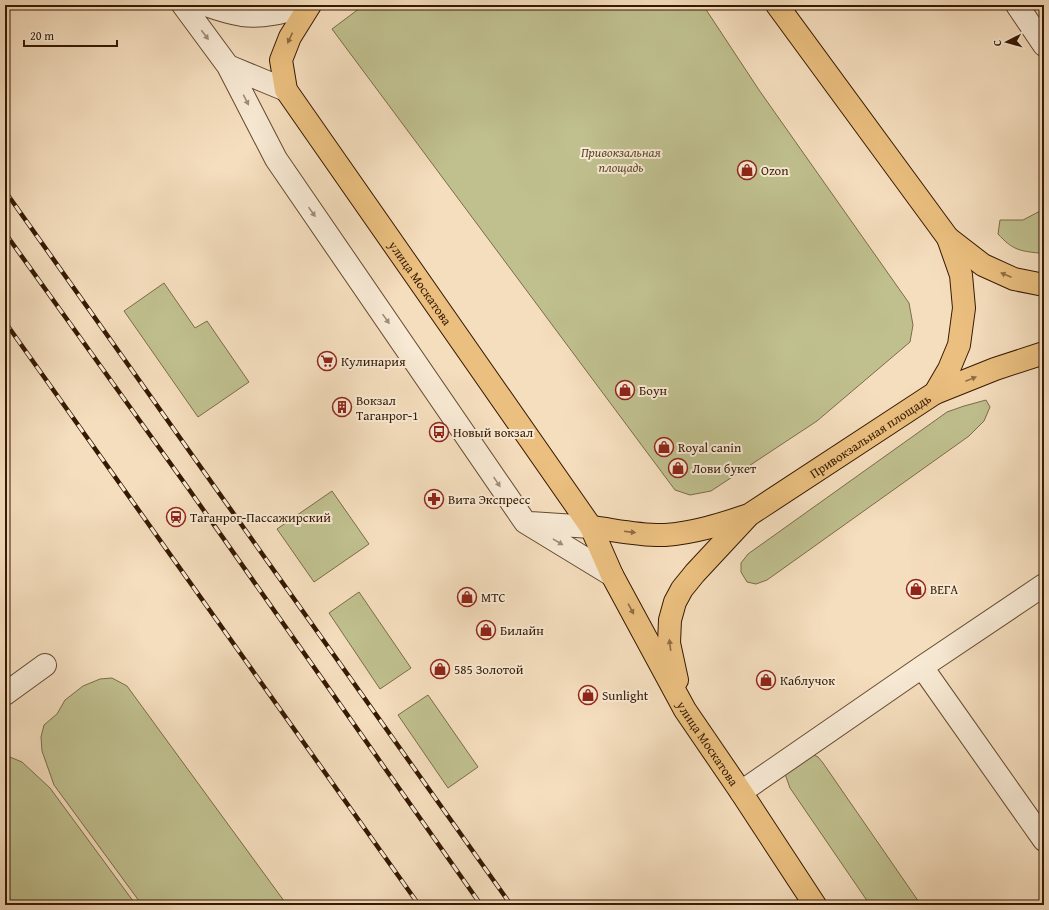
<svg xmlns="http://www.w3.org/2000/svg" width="1049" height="910" viewBox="0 0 1049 910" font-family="'Gentium Book Plus',serif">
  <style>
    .green { fill: #c0c08f; stroke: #7b6c48 }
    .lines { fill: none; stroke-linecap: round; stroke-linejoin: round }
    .minor-casing { stroke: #664a31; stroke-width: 24 }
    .major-casing { stroke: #361902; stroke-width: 24 }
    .minor { stroke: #f8ead5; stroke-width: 22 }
    .major { stroke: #eabf7f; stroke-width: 22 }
    .rail-casing { stroke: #361902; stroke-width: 4.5 }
    .rail { stroke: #f8ead5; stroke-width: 3; stroke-dasharray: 9; stroke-linecap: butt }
    .oneway { fill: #a18c76 }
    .oneway2 { fill: #906c40 }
    .labels { text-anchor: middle; stroke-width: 4; stroke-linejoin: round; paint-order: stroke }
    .park-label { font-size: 13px; font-style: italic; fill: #5f4b2c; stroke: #f8ead5 }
    .poi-label { font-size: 13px; fill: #361902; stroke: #f8ead5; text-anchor: start }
    .street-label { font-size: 13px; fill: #361902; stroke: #f8ead5 }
  </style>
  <rect width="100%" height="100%" fill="#f5debe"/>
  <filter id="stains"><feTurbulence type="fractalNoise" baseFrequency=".005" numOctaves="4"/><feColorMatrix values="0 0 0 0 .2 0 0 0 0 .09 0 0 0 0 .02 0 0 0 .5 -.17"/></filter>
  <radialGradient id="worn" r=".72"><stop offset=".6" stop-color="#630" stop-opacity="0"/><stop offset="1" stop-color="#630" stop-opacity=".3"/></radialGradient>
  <!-- green -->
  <path class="green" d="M364,5H703L759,90L909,303L913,325L910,342L817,421L711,491L690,495L675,490L332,29Z
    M1044,209V241L1039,253C1018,251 1012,249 998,234L1000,220H1023Z
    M164,283L195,328L207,321L249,382L198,417L124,311Z
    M986,400L990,407L984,421L969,436L767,580L756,584L747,582L741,572V563L748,554L947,412L964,406Z
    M332,491L369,544L314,582L277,529Z
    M359,592L411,668L380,689L329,613Z
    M112,678L127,686L287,905H142L54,785L42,751L41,737L44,725L57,714L65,700L83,686L100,679Z
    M428,695L478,767L448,788L398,715Z
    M812,754L818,757L823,763L921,905H870L790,788L785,774Z
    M5,755L22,762L50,788L136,905H5Z"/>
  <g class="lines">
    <!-- minor casing -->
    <g class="minor-casing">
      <path id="minor" d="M183,5L228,66L276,159L525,522L612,575
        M206,5C217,9 230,13 242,15C265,18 287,11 309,5
        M1017,5L1044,45
        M228,66L286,90
        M530,523L591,527
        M922,667L1044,840
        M5,694L45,665
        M741,792L922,667L1044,585"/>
    </g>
    <!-- major casing -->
    <g class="major-casing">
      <g id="major">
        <path id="s1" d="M310,5L290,37L281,60L286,90L591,527L612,575L685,710L741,792L815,905"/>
        <path d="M948,238L983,265L1014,279L1044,285"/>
        <path d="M935,393L995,369L1044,353"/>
        <path d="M591,527C615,530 640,536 665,535C693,533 719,525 746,516"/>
        <path id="s2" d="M677,680L669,643L670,620L675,602L682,589L695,573L749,515L935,393L949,369L959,345L964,308L961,275L948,238L777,5"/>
      </g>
    </g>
    <!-- minor -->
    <use href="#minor" class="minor"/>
    <!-- major -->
    <use href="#major" class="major"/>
    <!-- rail casing -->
    <g class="rail-casing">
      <path id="rail" d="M5,191L511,905
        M5,233L188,488L481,905
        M5,322L419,905"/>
    </g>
    <!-- rail -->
    <use href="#rail" class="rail"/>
  </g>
  <!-- one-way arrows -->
  <defs><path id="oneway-solid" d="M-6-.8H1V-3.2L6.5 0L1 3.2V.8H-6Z"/></defs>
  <g class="oneway">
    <use href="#oneway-solid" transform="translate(205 35) rotate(53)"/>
    <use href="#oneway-solid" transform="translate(246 100) rotate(63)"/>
    <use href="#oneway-solid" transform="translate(312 212) rotate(55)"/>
    <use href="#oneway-solid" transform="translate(386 319) rotate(55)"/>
    <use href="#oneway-solid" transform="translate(497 482) rotate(56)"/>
    <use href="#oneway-solid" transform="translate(558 542) rotate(31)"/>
  </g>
  <g class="oneway2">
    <use href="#oneway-solid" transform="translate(290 38) rotate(115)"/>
    <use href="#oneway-solid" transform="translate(1006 275) rotate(-157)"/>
    <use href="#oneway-solid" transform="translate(971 379) rotate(-22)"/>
    <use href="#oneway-solid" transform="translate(630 532) rotate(7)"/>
    <use href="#oneway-solid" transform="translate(631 609) rotate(62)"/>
    <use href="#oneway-solid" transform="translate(670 645) rotate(-97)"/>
  </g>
  <!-- icons -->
  <defs>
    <g id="shop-ring" transform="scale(1)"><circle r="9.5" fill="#f8ead5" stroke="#8f2418" stroke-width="1.5"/><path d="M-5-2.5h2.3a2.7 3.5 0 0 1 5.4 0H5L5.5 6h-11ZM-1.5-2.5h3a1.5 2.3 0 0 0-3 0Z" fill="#8f2418"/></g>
    <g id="supermarket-ring" transform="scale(1)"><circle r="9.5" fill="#f8ead5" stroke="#8f2418" stroke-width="1.5"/><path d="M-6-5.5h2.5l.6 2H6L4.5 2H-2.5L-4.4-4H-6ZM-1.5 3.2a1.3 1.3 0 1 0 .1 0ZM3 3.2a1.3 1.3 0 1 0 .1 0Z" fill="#8f2418"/></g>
    <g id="building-ring" transform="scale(1)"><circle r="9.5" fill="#f8ead5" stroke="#8f2418" stroke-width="1.5"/><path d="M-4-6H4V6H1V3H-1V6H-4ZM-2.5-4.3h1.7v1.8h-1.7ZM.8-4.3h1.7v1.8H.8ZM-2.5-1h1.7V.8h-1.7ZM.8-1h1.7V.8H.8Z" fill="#8f2418"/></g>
    <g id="bus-ring" transform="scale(1)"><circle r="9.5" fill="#f8ead5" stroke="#8f2418" stroke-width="1.5"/><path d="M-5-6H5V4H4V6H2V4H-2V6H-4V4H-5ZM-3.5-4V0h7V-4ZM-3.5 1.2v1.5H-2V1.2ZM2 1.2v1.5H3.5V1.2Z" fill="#8f2418"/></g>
    <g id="pharmacy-ring" transform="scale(1)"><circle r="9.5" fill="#f8ead5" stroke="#8f2418" stroke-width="1.5"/><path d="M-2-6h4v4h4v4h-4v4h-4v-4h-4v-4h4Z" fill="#8f2418"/></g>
    <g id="station-ring" transform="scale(1)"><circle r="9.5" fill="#f8ead5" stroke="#8f2418" stroke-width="1.5"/><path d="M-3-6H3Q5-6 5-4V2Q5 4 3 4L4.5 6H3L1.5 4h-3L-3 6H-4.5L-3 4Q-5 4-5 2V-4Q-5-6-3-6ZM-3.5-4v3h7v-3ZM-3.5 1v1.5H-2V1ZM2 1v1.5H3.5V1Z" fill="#8f2418"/></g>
  </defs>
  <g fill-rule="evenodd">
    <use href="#shop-ring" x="747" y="170"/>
    <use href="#supermarket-ring" x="327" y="361"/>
    <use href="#shop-ring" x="625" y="390"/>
    <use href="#building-ring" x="342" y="407"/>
    <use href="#bus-ring" x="439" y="432"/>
    <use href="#shop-ring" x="664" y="447"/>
    <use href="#shop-ring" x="678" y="468"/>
    <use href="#pharmacy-ring" x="434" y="499"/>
    <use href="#station-ring" x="176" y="517"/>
    <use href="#shop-ring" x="916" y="589"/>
    <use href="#shop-ring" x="467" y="597"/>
    <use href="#shop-ring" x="486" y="630"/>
    <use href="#shop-ring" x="440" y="669"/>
    <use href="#shop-ring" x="766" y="680"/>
    <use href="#shop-ring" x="588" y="695"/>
  </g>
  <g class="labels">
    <!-- park labels -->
    <g class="park-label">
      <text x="621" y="157">Привокзальная<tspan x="621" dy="15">площадь</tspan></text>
    </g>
    <!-- poi labels -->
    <g class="poi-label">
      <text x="761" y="175">Ozon</text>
      <text x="341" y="366">Кулинария</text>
      <text x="639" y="395">Боун</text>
      <text x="356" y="405">Вокзал<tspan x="356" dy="15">Таганрог-1</tspan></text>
      <text x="453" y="437">Новый вокзал</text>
      <text x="678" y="452">Royal canin</text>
      <text x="692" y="473">Лови букет</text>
      <text x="448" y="504">Вита Экспресс</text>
      <text x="190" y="522">Таганрог-Пассажирский</text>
      <text x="930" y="594">ВЕГА</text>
      <text x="481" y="602">МТС</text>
      <text x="500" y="635">Билайн</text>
      <text x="454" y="674">585 Золотой</text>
      <text x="780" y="685">Каблучок</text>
      <text x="602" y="700">Sunlight</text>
    </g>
    <!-- street labels -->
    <g class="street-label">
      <text dy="5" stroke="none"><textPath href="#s1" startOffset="328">улица Москатова</textPath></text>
      <text dy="5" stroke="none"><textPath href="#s2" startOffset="339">Привокзальная площадь</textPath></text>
      <text dy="5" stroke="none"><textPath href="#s1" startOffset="872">улица Москатова</textPath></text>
    </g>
  </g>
  <!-- margin -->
  <rect width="1049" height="910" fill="none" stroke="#f5debe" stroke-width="20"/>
  <rect x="6" y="6" width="1037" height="898" fill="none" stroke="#361902" stroke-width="2"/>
  <rect x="10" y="10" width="1029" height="890" fill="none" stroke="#361902"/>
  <!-- north arrow -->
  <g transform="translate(1007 42) rotate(264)" stroke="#f8ead5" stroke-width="3" paint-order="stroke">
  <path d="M0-3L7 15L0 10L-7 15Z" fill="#361902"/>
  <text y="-6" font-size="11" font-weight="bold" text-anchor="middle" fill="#361902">С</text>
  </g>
  <!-- scale -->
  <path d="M24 40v6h93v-6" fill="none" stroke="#361902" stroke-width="2"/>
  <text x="30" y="40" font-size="12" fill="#361902" stroke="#f8ead5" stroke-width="3" paint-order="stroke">20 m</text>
  <rect width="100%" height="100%" filter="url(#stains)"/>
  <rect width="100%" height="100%" fill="url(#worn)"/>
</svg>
